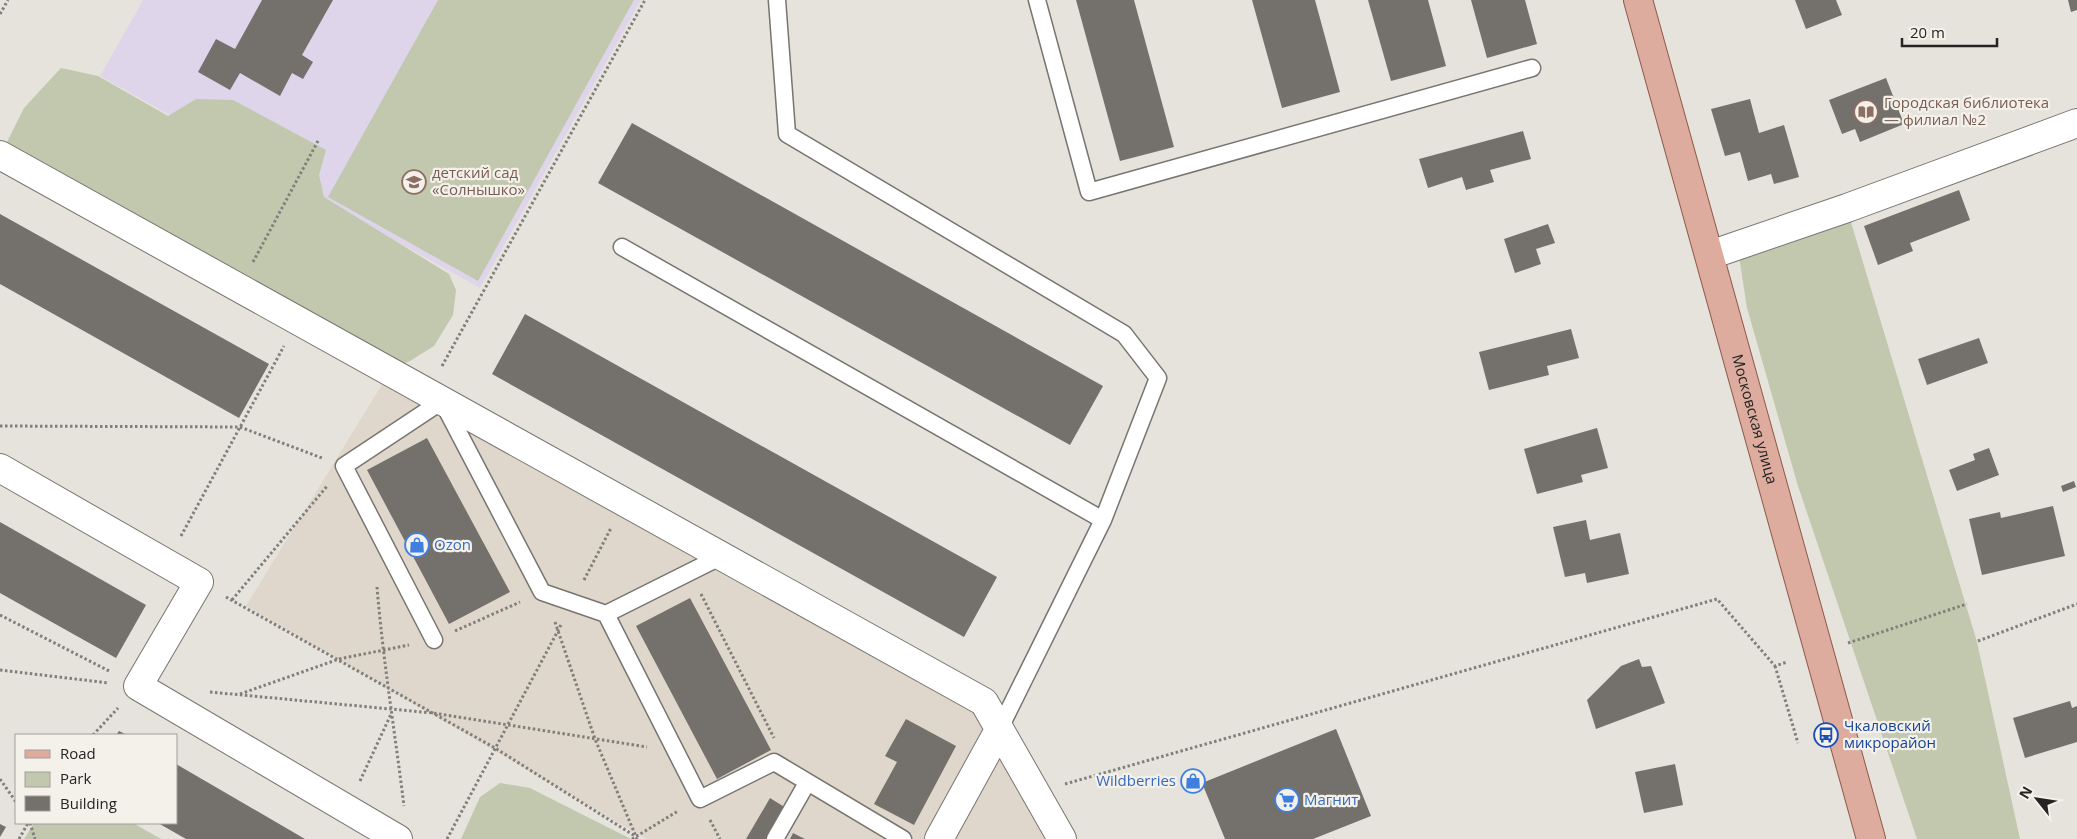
<svg xmlns="http://www.w3.org/2000/svg" width="2077" height="839" viewBox="0 0 2077 839" font-family="'Open Sans',sans-serif">
  <style>
    .built { fill: #dfd7cb }
    .education { fill: #ded5ea }
    .green { fill: #c1c8ad }
    .building { fill: #74716c }
    .lines { fill: none; stroke-linecap: round; stroke-linejoin: round }
    .lane-casing { stroke: #787570; stroke-width: 19 }
    .street-casing { stroke: #787570; stroke-width: 30 }
    .primary-casing { stroke: #8e5949; stroke-width: 30 }
    .path { stroke: #817f7b; stroke-width: 3; stroke-dasharray: 2.5 2.5; stroke-linecap: butt }
    .lane { stroke: #fff; stroke-width: 16 }
    .street { stroke: #fff; stroke-width: 28 }
    .primary { stroke: #ddac9e; stroke-width: 28 }
    .labels { text-anchor: middle; stroke-width: 4.5; stroke-linejoin: round; paint-order: stroke }
    .education-label { font-size: 15px; fill: #785e54; stroke: #f4f0ea; text-anchor: start }
    .street-label { font-size: 15px; fill: #252422; stroke: #f4f0ea }
    .shop-label { font-size: 15px; fill: #366cbe; stroke: #f4f0ea; text-anchor: start }
    .transit-label { font-size: 15px; fill: #164399; stroke: #f4f0ea; text-anchor: start }
  </style>
  <rect width="100%" height="100%" fill="#e6e3dd"/>
  <!-- built -->
  <path class="built" d="M389,373L983,703L1060,839H646L246,606Z"/>
  <!-- education -->
  <path class="education" d="M143,0H641L480,288L100,76Z"/>
  <!-- green -->
  <path class="green" d="M438,0H634L478,281L328,197Z
    M61,68L98,76L168,116L196,99L233,100L326,150L319,175L324,197L449,274L456,290L453,315L434,346L410,361L389,370L13,158L7,142L24,108Z
    M1847,209L1977,642L2020,839H1917L1798,486L1747,308L1739,256Z
    M500,783L530,788L631,839H461L480,797Z
    M34,823H133L161,839H24Z"/>
  <!-- building -->
  <path class="building" d="M262,0H333L302,55L313,62L303,79L292,73L280,96L240,73L230,90L198,72L216,39L235,49Z
    M1076,0H1134L1174,147L1120,161Z
    M1252,0H1315L1340,92L1282,108Z
    M1368,0H1428L1446,66L1391,81Z
    M1471,0H1525L1537,44L1487,58Z
    M1795,0H1836L1842,15L1806,29Z
    M2068,0H2077V10L2071,12Z
    M1886,78L1904,124L1860,142L1855,129L1842,134L1829,100Z
    M1750,99L1759,133L1784,125L1799,177L1774,184L1771,174L1748,181L1740,152L1725,156L1711,109Z
    M632,123L1103,386L1070,445L598,183Z
    M1523,131L1531,159L1490,170L1494,182L1466,190L1462,177L1428,188L1419,159Z
    M1959,190L1970,220L1910,243L1913,251L1878,265L1864,226Z
    M0,214L269,364L239,418L0,284Z
    M1548,224L1555,243L1536,249L1541,264L1515,273L1504,239Z
    M525,314L997,577L964,637L492,374Z
    M1571,329L1579,358L1547,366L1549,375L1489,390L1479,352Z
    M1979,338L1988,363L1927,385L1918,359Z
    M1597,428L1608,468L1581,475L1583,482L1537,494L1524,449Z
    M427,438L510,592L449,624L367,470Z
    M1989,448L1999,475L1957,491L1949,470L1975,460L1973,454Z
    M2074,481L2076,487L2063,492L2061,486Z
    M2053,506L2065,556L1982,575L1969,519L2000,512L2001,518Z
    M1586,520L1590,540L1620,533L1629,574L1587,583L1585,573L1565,577L1553,527Z
    M0,522L146,605L116,658L0,593Z
    M690,598L771,750L717,779L636,626Z
    M1639,659L1642,667L1651,666L1665,703L1596,729L1587,700L1621,666Z
    M2070,701L2072,708L2077,706V742L2025,758L2013,718Z
    M906,719L956,746L914,825L874,804L897,762L885,756Z
    M1336,729L1371,816L1313,839H1225L1202,783Z
    M119,731L127,735H116Z
    M176,764L305,839H186L158,823H176Z
    M1675,764L1683,805L1644,813L1635,772Z
    M770,798L786,808L768,839H746Z
    M0,824L6,827L0,837Z
    M793,833L805,839H790Z"/>
  <g class="lines">
    <!-- lane casing -->
    <g class="lane-casing">
      <path id="lane" d="M777,0L787,134L1124,334L1158,378L1103,520
        M1037,0L1089,192L1532,68
        M622,247L1103,520L999,730
        M722,556L606,614L700,799L774,762L903,839
        M434,640L344,466L442,401L542,592L606,614
        M775,839L807,783"/>
    </g>
    <!-- street casing -->
    <g class="street-casing">
      <path id="street" d="M0,155L984,702L1062,839
        M1710,255L1847,208L2077,123
        M0,468L199,582L138,686L398,839
        M939,839L999,730"/>
    </g>
    <!-- primary casing -->
    <g class="primary-casing">
      <g id="primary">
        <path id="s1" d="M1638,0L1871,839"/>
      </g>
    </g>
    <!-- path -->
    <path class="path" d="M0,14L8,0
      M253,262L319,139
      M442,366L645,0
      M0,426L240,427L322,458
      M181,536L284,346
      M584,580L611,528
      M377,587C383,660 395,733 404,806
      M701,594L774,738
      M226,597L495,748L635,836
      M232,600L328,485
      M0,615L111,672
      M555,622L595,739L637,839
      M455,631L520,602
      M1978,641L2077,604
      M1848,643L1967,604
      M1775,666L1798,743
      M0,670L109,683
      M210,692L433,713L647,747
      M240,694L339,659L409,645
      M93,735L118,708
      M0,779L16,802
      M360,781L392,712
      M1065,784L1717,599L1775,666L1787,662
      M710,820L720,839
      M30,823L35,839
      M19,839L28,823
      M447,839L562,623
      M632,839L678,811"/>
    <!-- lane -->
    <use href="#lane" class="lane"/>
    <!-- street -->
    <use href="#street" class="street"/>
    <!-- primary -->
    <use href="#primary" class="primary"/>
  </g>
  <!-- icons -->
  <defs>
    <g id="library-ring" transform="scale(1.25)"><circle r="9.5" fill="#f4f0ea" stroke="#8d6e63" stroke-width="1.5"/><path d="M-6-4Q-3-5.5-.7-3.5V5Q-3 3-6 4ZM6-4Q3-5.5 .7-3.5V5Q3 3 6 4Z" fill="#8d6e63"/></g>
    <g id="school-ring" transform="scale(1.25)"><circle r="9.5" fill="#f4f0ea" stroke="#8d6e63" stroke-width="1.5"/><path d="M0-5L7-2L0 1L-7-2ZM-4 1L0 2.5L4 1V4Q0 6-4 4Z" fill="#8d6e63"/></g>
    <g id="shop-ring" transform="scale(1.25)"><circle r="9.5" fill="#f4f0ea" stroke="#3f7fe0" stroke-width="1.5"/><path d="M-5-2.5h2.3a2.7 3.5 0 0 1 5.4 0H5L5.5 6h-11ZM-1.5-2.5h3a1.5 2.3 0 0 0-3 0Z" fill="#3f7fe0"/></g>
    <g id="bus-ring" transform="scale(1.25)"><circle r="9.5" fill="#f4f0ea" stroke="#1a4fb4" stroke-width="1.5"/><path d="M-5-6H5V4H4V6H2V4H-2V6H-4V4H-5ZM-3.5-4V0h7V-4ZM-3.5 1.2v1.5H-2V1.2ZM2 1.2v1.5H3.5V1.2Z" fill="#1a4fb4"/></g>
    <g id="supermarket-ring" transform="scale(1.25)"><circle r="9.5" fill="#f4f0ea" stroke="#3f7fe0" stroke-width="1.5"/><path d="M-6-5.5h2.5l.6 2H6L4.5 2H-2.5L-4.4-4H-6ZM-1.5 3.2a1.3 1.3 0 1 0 .1 0ZM3 3.2a1.3 1.3 0 1 0 .1 0Z" fill="#3f7fe0"/></g>
  </defs>
  <g fill-rule="evenodd">
    <use href="#library-ring" x="1866" y="112"/>
    <use href="#school-ring" x="414" y="182"/>
    <use href="#shop-ring" x="417" y="545"/>
    <use href="#bus-ring" x="1826" y="735"/>
    <use href="#shop-ring" x="1193" y="781"/>
    <use href="#supermarket-ring" x="1287" y="800"/>
  </g>
  <g class="labels">
    <!-- education labels -->
    <g class="education-label">
      <text x="1884" y="108">Городская библиотека<tspan x="1884" dy="17">— филиал №2</tspan></text>
      <text x="432" y="178">детский сад<tspan x="432" dy="17">«Солнышко»</tspan></text>
    </g>
    <!-- street labels -->
    <g class="street-label">
      <text dy="5" stroke="none"><textPath href="#s1" startOffset="435">Московская улица</textPath></text>
    </g>
    <!-- shop labels -->
    <g class="shop-label">
      <text x="434" y="550">Ozon</text>
      <text x="1176" y="786" text-anchor="end">Wildberries</text>
      <text x="1304" y="805">Магнит</text>
    </g>
    <!-- transit labels -->
    <g class="transit-label">
      <text x="1844" y="731">Чкаловский<tspan x="1844" dy="17">микрорайон</tspan></text>
    </g>
  </g>
  <!-- legend -->
  <rect x="15" y="734" width="162" height="90" fill="#f4f0ea" stroke="#a19e9a"/>
  <rect x="25" y="750" width="25" height="8" fill="#ddac9e" stroke="#a19e9a"/>
  <text x="60" y="759" font-size="15" fill="#252422">Road</text>
  <rect x="25" y="772" width="25" height="15" fill="#c1c8ad" stroke="#a19e9a"/>
  <text x="60" y="784" font-size="15" fill="#252422">Park</text>
  <rect x="25" y="796" width="25" height="15" fill="#74716c" stroke="#a19e9a"/>
  <text x="60" y="809" font-size="15" fill="#252422">Building</text>
  <!-- north arrow -->
  <g transform="translate(2037 799) rotate(300)" stroke="#f4f0ea" stroke-width="4" paint-order="stroke">
  <path d="M0-4L9 19L0 12L-9 19Z" fill="#252422"/>
  <text y="-8" font-size="14" font-weight="bold" text-anchor="middle" fill="#252422">N</text>
  </g>
  <!-- scale -->
  <path d="M1902 38v8h95v-8" fill="none" stroke="#252422" stroke-width="2.5"/>
  <text x="1910" y="38" font-size="15" fill="#252422" stroke="#f4f0ea" stroke-width="4" paint-order="stroke">20 m</text>
</svg>
